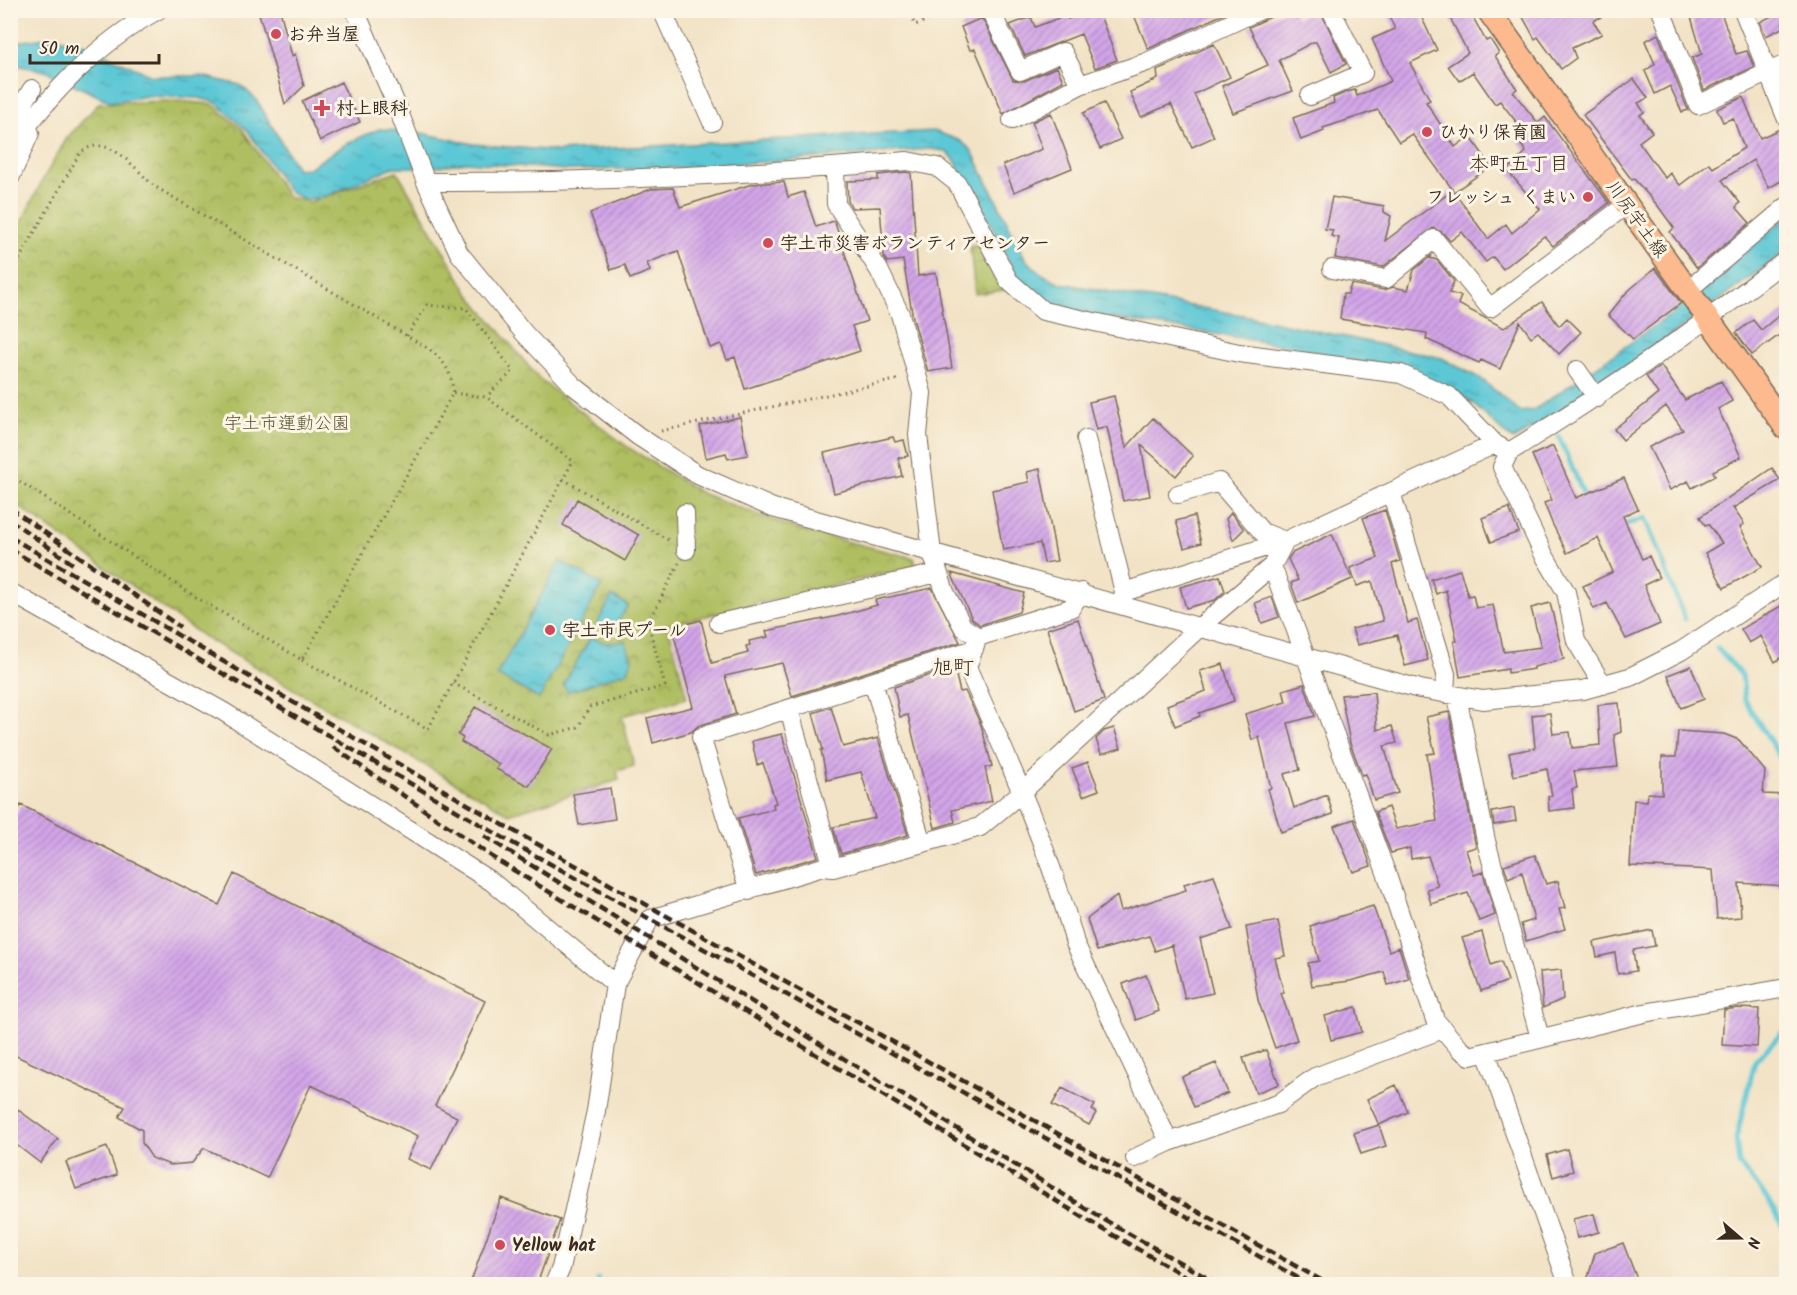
<svg xmlns="http://www.w3.org/2000/svg" width="1797" height="1295" viewBox="0 0 1797 1295" font-family="Kalam,'Klee One',sans-serif">
  <style>
    .park { fill: url(#park-crowns); stroke: #74743f; stroke-width: 1.5 }
    .water { fill: url(#water-ripples); stroke: #4c787a; stroke-width: 1.5 }
    .lines { fill: none; stroke-linecap: round; stroke-linejoin: round }
    .stream { stroke: #5cc7d5; stroke-width: 5 }
    .building { fill: url(#building-hatch) }
    .minor-casing { stroke: #7b6b59; stroke-width: 20 }
    .major-casing { stroke: #7b6b59; stroke-width: 25 }
    .path { stroke: #7b6b59; stroke-width: 3; stroke-dasharray: 1.5 4.5; stroke-linecap: butt }
    .minor { stroke: #fff; stroke-width: 18 }
    .major { stroke: #fcba8e; stroke-width: 22 }
    .rail { stroke: #3b2a1e; stroke-width: 4.5; stroke-dasharray: 9 4.5; stroke-linecap: butt }
    .poi-dot { fill: #d1495b; stroke: #fcf5e5; stroke-width: 2 }
    .labels { text-anchor: middle; stroke-width: 6; stroke-linejoin: round; paint-order: stroke }
    .poi-label { font-size: 18px; font-weight: bold; fill: #3b2a1e; stroke: #fcf5e5; text-anchor: start }
    .street-label { font-size: 18px; fill: #3b2a1e; stroke: #fcf5e5 }
    .park-label { font-size: 18px; fill: #5e5632; stroke: #fcf5e5 }
    .neighbourhood-label { font-size: 20px; fill: #3b2a1e; stroke: #fcf5e5 }
    .quarter-label { font-size: 21px; fill: #3b2a1e; stroke: #fcf5e5 }
  </style>
  <defs>
    <pattern id="park-crowns" width="20" height="18" patternUnits="userSpaceOnUse" patternTransform="scale(1.5)"><rect width="20" height="18" fill="#aebe60"/><path d="M2 6a3 3 0 1 1 6 0M12 15a3 3 0 1 1 6 0" fill="none" stroke="#8f9b4f"/></pattern>
    <pattern id="water-ripples" width="26" height="14" patternUnits="userSpaceOnUse" patternTransform="scale(1.5)"><rect width="26" height="14" fill="#5cc7d5"/><path d="M2 4q2-2 4 0t4 0M15 11q2-2 4 0t4 0" fill="none" stroke="#4da2ac"/></pattern>
    <pattern id="building-hatch" width="6" height="6" patternUnits="userSpaceOnUse" patternTransform="scale(1.5)"><rect width="6" height="6" fill="#d3a5e9"/><path d="M-1 1l2-2M0 6l6-6M5 7l2-2" fill="none" stroke="#ac87bc"/></pattern>
  </defs>
  <rect width="100%" height="100%" fill="#fcf5e5"/>
  <filter id="ink" filterUnits="userSpaceOnUse"><feTurbulence type="fractalNoise" baseFrequency=".0167" numOctaves="2"/><feDisplacementMap in="SourceGraphic" scale="12" xChannelSelector="R" yChannelSelector="G"/><feConvolveMatrix kernelMatrix="1 2 1 2 8 2 1 2 1" color-interpolation-filters="sRGB"/></filter>
  <filter id="wash" filterUnits="userSpaceOnUse"><feTurbulence type="fractalNoise" baseFrequency=".008" numOctaves="4" result="noise"/><feDisplacementMap in="SourceGraphic" scale="24" xChannelSelector="R" yChannelSelector="G"/><feGaussianBlur stdDeviation="1.35" result="paint"/><feColorMatrix in="noise" values="0 0 0 0 0 0 0 0 0 0 0 0 0 0 0 0 0 1.4 0 .05"/><feComposite in="paint" operator="in"/></filter>
  <g filter="url(#wash)">
    <rect width="100%" height="100%" fill="#f2e3c6"/>
    <!-- park -->
    <path class="park" d="M174,101L212,104L242,129L288,197L310,202L397,171L467,291L539,379L629,448L703,494L797,529L914,558L916,566L668,625L687,698L622,716L634,766L617,771L619,780L509,814L204,637L11,501L10,245L43,179L67,138L99,103Z
      M970,246H990L1009,281L1004,290L975,294Z"/>
    <!-- water -->
    <path class="water" d="M52,37L78,42L152,76H201L240,85L256,99L297,169L309,168L346,144L379,129L421,133L473,144L558,151L934,131L961,141L972,151L1026,260L1042,274L1060,283L1253,317L1442,358L1481,379L1521,412L1534,410L1672,314L1786,217V251L1596,390L1513,440C1488,421 1471,396 1441,384C1424,378 1405,374 1388,370C1291,342 1190,331 1090,315L1061,308L1029,292L1017,278L992,226L963,180L955,160L945,151L930,149L686,168L567,170L466,162L435,167H393L322,198L304,199L289,192L248,131L215,102L199,98L147,96L111,102L45,71L11,64L10,43Z
      M560,561L602,585L539,699L497,675Z
      M612,596L628,605L612,632L597,624Z
      M591,637L605,643L625,641L632,659L628,671L568,692L563,685Z"/>
    <g class="lines">
      <!-- stream -->
      <path class="stream" d="M1559,437L1586,500
        M1622,526L1645,518L1685,619
        M1717,648L1742,675L1745,700L1786,767
        M1786,1029L1755,1061L1736,1139L1739,1164L1766,1197L1786,1231
        M598,1279L600,1284"/>
    </g>
    <g id="blocks">
      <!-- building -->
      <path class="building" d="M258,10H280L292,56L295,54L304,86L285,104Z
        M1093,10H1098L1117,60L1095,68L1081,34L1025,56L1010,25L1031,17L1035,27L1067,15L1068,19Z
        M1132,10H1232L1148,49Z
        M1286,10H1293L1297,18L1311,10H1320L1346,64L1331,72L1316,42H1313L1279,60L1293,91L1233,113L1222,86L1268,65L1249,27Z
        M1386,10H1418L1437,50L1410,63L1430,100L1426,102L1455,147L1470,136L1491,166L1454,192L1488,239L1506,224L1512,233L1540,209L1507,170L1526,152L1517,139L1525,133L1500,101L1495,104L1473,72L1459,81L1448,66L1468,53L1446,10H1469L1486,41L1490,39L1499,53L1495,56L1517,89L1513,92L1538,123L1545,117L1609,203L1553,246L1544,236L1503,269L1493,257L1486,262L1462,232L1450,241L1442,232L1433,228L1383,267L1335,258L1339,238L1331,236L1333,230L1325,229L1332,197L1384,206V212L1391,216L1385,241L1453,190L1412,134L1399,142L1378,110L1323,128L1324,131L1301,140L1293,118L1334,103L1333,98L1347,92L1355,90L1357,96L1391,81L1372,39L1395,29Z
        M1519,10H1614L1593,21L1602,34L1572,48L1576,58L1561,69L1538,37L1535,39Z
        M1689,10H1720L1736,54L1747,51L1754,67L1704,90L1692,58L1702,54Z
        M1783,10H1786V26L1766,36L1760,22Z
        M982,18L1013,80L1024,81L1057,67L1063,81L1003,114L975,49L970,50L961,27Z
        M1658,34L1688,110L1682,112L1670,86L1655,94L1645,71L1655,64L1645,41Z
        M1214,44L1230,77L1194,94L1214,137L1192,147L1171,104L1141,117L1130,92L1158,79L1157,70Z
        M1634,79L1648,98L1638,103L1644,112L1640,115L1652,132L1639,142L1665,178L1670,173L1680,185L1709,163L1713,168L1744,148L1733,118L1723,122L1717,109L1743,97L1760,138L1782,128L1786,138V178L1769,188L1753,160L1722,180L1740,203L1736,207L1750,223L1697,268L1670,232L1674,228L1658,206L1634,179L1632,180L1583,115Z
        M341,82L360,122L320,141L302,101Z
        M1104,103L1121,139L1100,149L1083,113Z
        M1051,113L1072,168L1014,192L1003,165L1042,149L1032,122Z
        M906,172L911,173L918,276L936,273L952,368L928,372L913,318L903,260L887,262L884,257L880,207L852,208L848,201L847,181L878,180V175Z
        M784,182L788,197L804,192L816,227L834,221L835,223L867,321L852,326L860,351L745,389L735,357L727,360L721,344L710,348L678,251L647,263L650,271L630,279L625,265L611,270L590,213L651,189L673,188L680,207L752,184Z
        M1432,255L1430,258L1437,260L1454,281L1449,293L1461,296L1458,304L1504,328L1542,302L1559,326L1567,318L1581,332L1559,354L1538,332L1531,337L1520,322L1500,369L1481,360L1479,363L1426,339L1427,333L1340,319L1343,294H1348L1351,284L1384,290L1393,287L1408,290L1414,270Z
        M1655,268L1681,303L1633,339L1608,315L1627,292Z
        M1786,310V330L1752,355L1736,333L1753,320L1761,330Z
        M1661,366L1685,400L1721,381L1732,401L1718,409L1741,457L1713,471L1715,476L1692,488L1688,481L1670,490L1649,447L1683,430L1666,406L1623,440L1614,429L1658,394L1646,376Z
        M1114,396L1126,448L1153,418L1193,456L1176,476L1141,445L1150,496L1123,501L1107,427L1096,430L1089,402Z
        M740,417L748,455L728,459L726,453L706,458L700,426Z
        M893,437L895,442L904,440L908,456L898,458L902,476L834,493L824,453Z
        M1553,446L1576,498L1624,478L1638,509L1623,516L1642,559L1649,556L1659,578L1644,585L1660,624L1626,639L1607,603L1594,609L1583,586L1613,572L1598,538L1567,553L1552,523L1544,503L1552,500L1532,455Z
        M1772,468L1780,480L1733,508L1744,524L1740,527L1762,567L1724,588L1705,553L1722,543L1708,524L1705,525L1700,517Z
        M1040,469L1057,561L1044,563L1040,543L1003,550L992,490L1029,482L1027,472Z
        M577,499L639,535L625,561L563,525Z
        M1509,508L1519,532L1491,542L1482,518Z
        M1385,510L1400,561L1392,564L1408,623L1417,620L1428,660L1405,666L1397,635L1357,645L1352,629L1383,621L1372,581L1357,586L1350,568L1378,558L1363,518Z
        M1231,513L1244,529L1233,540L1226,519Z
        M1194,516L1201,543L1184,548L1176,521Z
        M1332,534L1352,579L1298,603L1291,583L1298,580L1288,559L1292,553Z
        M1460,570L1468,596L1473,595L1476,608L1493,605L1504,652L1541,647L1531,608L1550,603L1564,659L1534,667V669L1508,673V669L1460,677L1454,641H1457L1446,590L1436,594L1431,579Z
        M951,573L1024,593L1019,612L980,625L972,619Z
        M1220,576L1225,591L1215,600L1186,608L1180,587Z
        M932,588L960,642L792,696L782,663L725,676L736,714L698,726L691,732L653,743L647,718L693,707L672,628L701,620L712,663L748,653L746,646L750,645L749,641L768,637L766,631L838,616L877,605L875,600Z
        M1272,597L1279,617L1262,623L1255,603Z
        M1786,603V655L1775,662L1761,636L1749,643L1741,629Z
        M1078,619L1104,700L1074,711L1047,629Z
        M1223,664L1234,701L1199,713L1200,716L1175,726L1167,705L1206,691L1200,671Z
        M1691,666L1704,699L1681,708L1668,675Z
        M954,667L960,692L965,691L981,725L992,766L985,768L992,801L952,810L955,822L935,828L908,715L900,717L894,687Z
        M1304,684L1315,716L1288,723L1300,770L1284,774L1294,808L1327,795L1333,814L1281,832L1268,789L1271,788L1259,737L1252,740L1245,714L1286,702L1283,690Z
        M1374,692L1377,730L1392,726L1397,743L1384,746L1398,793L1374,800L1366,774L1362,775L1350,743L1341,695Z
        M1619,703L1621,732L1614,735L1618,767L1574,771L1577,788L1572,789L1574,808L1549,811L1548,796H1552L1547,769L1514,776L1509,753L1535,748L1532,715L1550,713L1553,734L1570,732L1572,748L1600,745L1598,705Z
        M475,707L552,749L529,786L496,769L499,764L461,742L463,738L458,735Z
        M831,707L843,747L878,738L908,835L841,854L833,827L875,818L861,772L827,780L821,750H823L813,713Z
        M1449,712L1476,847L1466,850L1474,875L1483,872L1495,915L1479,921L1468,893L1431,904L1427,889L1438,886L1428,856L1411,859L1410,848L1391,853L1375,812L1388,807L1396,829L1437,821L1427,754L1435,753L1426,717Z
        M1114,728L1121,748L1101,754L1096,739L1104,731Z
        M1678,731L1724,734L1739,740L1765,771L1763,794L1786,795V886L1739,883L1741,917L1717,919L1713,870L1630,866L1634,800L1647,801L1648,793L1662,794V757H1676Z
        M782,734L818,857L756,875L738,818L774,809L773,804L776,803L763,763L757,765L752,741Z
        M1088,762L1099,790L1083,796L1072,768Z
        M610,788L615,819L579,825L573,794Z
        M21,805L219,905L234,874L485,1001L435,1106L457,1117L431,1170L407,1159L418,1136L311,1085L267,1178L204,1148L192,1163L170,1165L152,1158L142,1143V1130L119,1117L125,1107L10,1053V824Z
        M1514,808L1516,821L1494,825L1492,812Z
        M1354,819L1371,866L1353,872L1334,826Z
        M1535,855L1546,884L1558,881L1565,908L1559,909L1565,929L1526,941L1521,924L1534,920L1522,872L1508,878L1504,865Z
        M1214,875L1232,929L1200,939L1213,993L1185,999L1172,945L1155,951L1149,936L1097,951L1087,919L1117,896L1121,911L1186,890L1184,884Z
        M1373,906L1389,951L1399,947L1409,979L1388,985L1384,972L1350,981L1312,986L1308,963L1319,961L1310,926Z
        M1278,921L1285,956L1275,958L1284,993H1281L1297,1040L1275,1048L1258,1000L1246,927Z
        M1652,930L1655,946L1633,950L1636,971L1618,974L1615,953L1597,957L1594,942Z
        M1482,932L1491,965L1501,961L1508,981L1481,991L1462,938Z
        M1561,970L1563,999L1543,1008L1540,972Z
        M1146,975L1159,1011L1136,1020L1123,984Z
        M1356,1007L1362,1032L1331,1040L1325,1016Z
        M1738,1008L1759,1009L1757,1047L1722,1045L1724,1010Z
        M1266,1050L1279,1084L1256,1093L1243,1058Z
        M1216,1063L1228,1093L1194,1107L1182,1077Z
        M1396,1085L1408,1112L1379,1125L1367,1099Z
        M1062,1088L1095,1105L1092,1110L1096,1113L1089,1125L1052,1105Z
        M10,1104L58,1139L40,1163L10,1140Z
        M1379,1125L1386,1146L1361,1154L1354,1133Z
        M107,1147L117,1175L76,1189L66,1162Z
        M1567,1149L1573,1171L1553,1177L1547,1155Z
        M501,1198L560,1220L537,1284H470Z
        M1594,1214L1599,1232L1577,1238L1573,1219Z
        M1623,1243L1637,1279L1622,1284H1586L1595,1253Z"/>
    </g>
  </g>
  <g filter="url(#ink)">
    <use href="#blocks" fill-opacity="0" stroke="#7b6b59" stroke-width="1.5"/>
    <g class="lines">
      <!-- minor casing -->
      <g class="minor-casing">
        <path id="minor" d="M355,10L396,104L426,182L459,253L524,333L574,386L638,436L698,475L773,508L1420,689L1483,700L1583,690L1630,677L1681,651L1786,582
          M662,10L712,122
          M990,10L1020,71L1063,52L1080,85
          M1661,10L1698,105L1786,64
          M1743,10L1786,117
          M1310,96L1363,73L1331,10
          M1012,120L1080,85L1147,62L1260,10
          M10,125L32,89
          M10,148C51,94 97,43 158,10
          M835,167L836,204L879,270L900,314L922,393L918,435L932,553L945,592L963,627L978,637
          M10,178L30,133
          M426,182C587,183 746,175 907,161L937,167L957,183L1009,281L1043,311L1239,353L1401,374L1449,396L1495,444L1509,452C1605,393 1697,329 1786,260
          M1332,269L1386,279L1434,239L1490,308L1626,205
          M1688,290L1786,207
          M1577,370L1597,398
          M1086,439L1124,592
          M1509,452L1502,467L1544,555L1566,592L1576,641L1603,685
          M1391,492L1446,674L1445,694
          M1178,494L1219,482L1262,532L1285,541
          M685,513L686,550
          M1272,566L1387,875L1435,1020L1460,1049L1470,1056L1644,1013L1786,988
          M10,592L224,712L492,882L615,984L596,1111L561,1268L554,1284
          M1081,592L1071,608L978,637L967,667C1007,757 1049,848 1075,943L1169,1142L1278,1104L1315,1077L1443,1029
          M1121,603L1124,592L1285,541L1495,444
          M719,623L938,573
          M873,682L922,843
          M1457,696L1486,841L1540,1038
          M789,709L833,868
          M749,891L701,737L974,649
          M615,984L650,919L823,867L833,868L980,827L1022,792L1201,626L1272,566L1285,541
          M1486,1052L1568,1284
          M1135,1158L1169,1142"/>
      </g>
      <!-- major casing -->
      <g class="major-casing">
        <path id="major" d="M1488,10L1786,428"/>
      </g>
      <!-- path -->
      <path class="path" d="M908,10L915,25L955,10
        M10,275L80,153C107,130 134,168 154,186L429,349C445,361 452,373 453,393L302,660L194,596L10,475
        M407,336L427,305L466,308L513,371L486,397
        M661,431L900,379
        M563,479L670,541
        M302,660L428,729L573,461L486,397L453,393
        M453,683L549,735L578,727L590,707L665,686L648,623L679,563"/>
      <!-- minor -->
      <use href="#minor" class="minor"/>
      <!-- major -->
      <use href="#major" class="major"/>
      <!-- rail -->
      <path class="rail" d="M10,508L180,627
        M10,520L73,564
        M10,537L505,826L1328,1284
        M10,549L500,836L1309,1284
        M333,747L497,860L1099,1227L1199,1284
        M484,836L1103,1219L1218,1284"/>
    </g>
  </g>
  <!-- markers -->
  <g class="poi-dot">
    <circle cx="276" cy="34" r="6"/>
    <path d="M319 99h6v6h6v6h-6v6h-6v-6h-6v-6h6z"/>
    <circle cx="1427" cy="132" r="6"/>
    <circle cx="1588" cy="197" r="6"/>
    <circle cx="768" cy="243" r="6"/>
    <circle cx="550" cy="630" r="6"/>
    <circle cx="500" cy="1245" r="6"/>
  </g>
  <g class="labels">
    <!-- poi labels -->
    <g class="poi-label">
      <text x="288" y="40">お弁当屋</text>
      <text x="336" y="114">村上眼科</text>
      <text x="1439" y="138">ひかり保育園</text>
      <text x="1576" y="203" text-anchor="end">フレッシュ くまい</text>
      <text x="780" y="249">宇土市災害ボランティアセンター</text>
      <text x="562" y="636">宇土市民プール</text>
      <text x="512" y="1251">Yellow hat</text>
    </g>
    <!-- street labels -->
    <g class="street-label">
      <text transform="translate(1637 219) rotate(54)" y="6">川尻宇土線</text>
    </g>
    <!-- park labels -->
    <g class="park-label">
      <text x="287" y="429">宇土市運動公園</text>
    </g>
    <!-- neighbourhood labels -->
    <g class="neighbourhood-label">
      <text x="1519" y="170">本町五丁目</text>
    </g>
    <!-- quarter labels -->
    <g class="quarter-label">
      <text x="953" y="674">旭町</text>
    </g>
  </g>
  <!-- margin -->
  <rect width="1797" height="1295" fill="none" stroke="#fcf5e5" stroke-width="36"/>
  <!-- north arrow -->
  <g transform="translate(1740 1238) rotate(110)" stroke="#fcf5e5" stroke-width="4.5" paint-order="stroke">
  <path d="M0-4.5L10 22L0 15L-10 22Z" fill="#3b2a1e"/>
  <text y="-9" font-size="16" font-weight="bold" text-anchor="middle" fill="#3b2a1e">N</text>
  </g>
  <!-- scale -->
  <path d="M30 54v9h129v-9" fill="none" stroke="#3b2a1e" stroke-width="3"/>
  <text x="39" y="54" font-size="18" fill="#3b2a1e" stroke="#fcf5e5" stroke-width="4.5" paint-order="stroke">50 m</text>
</svg>
